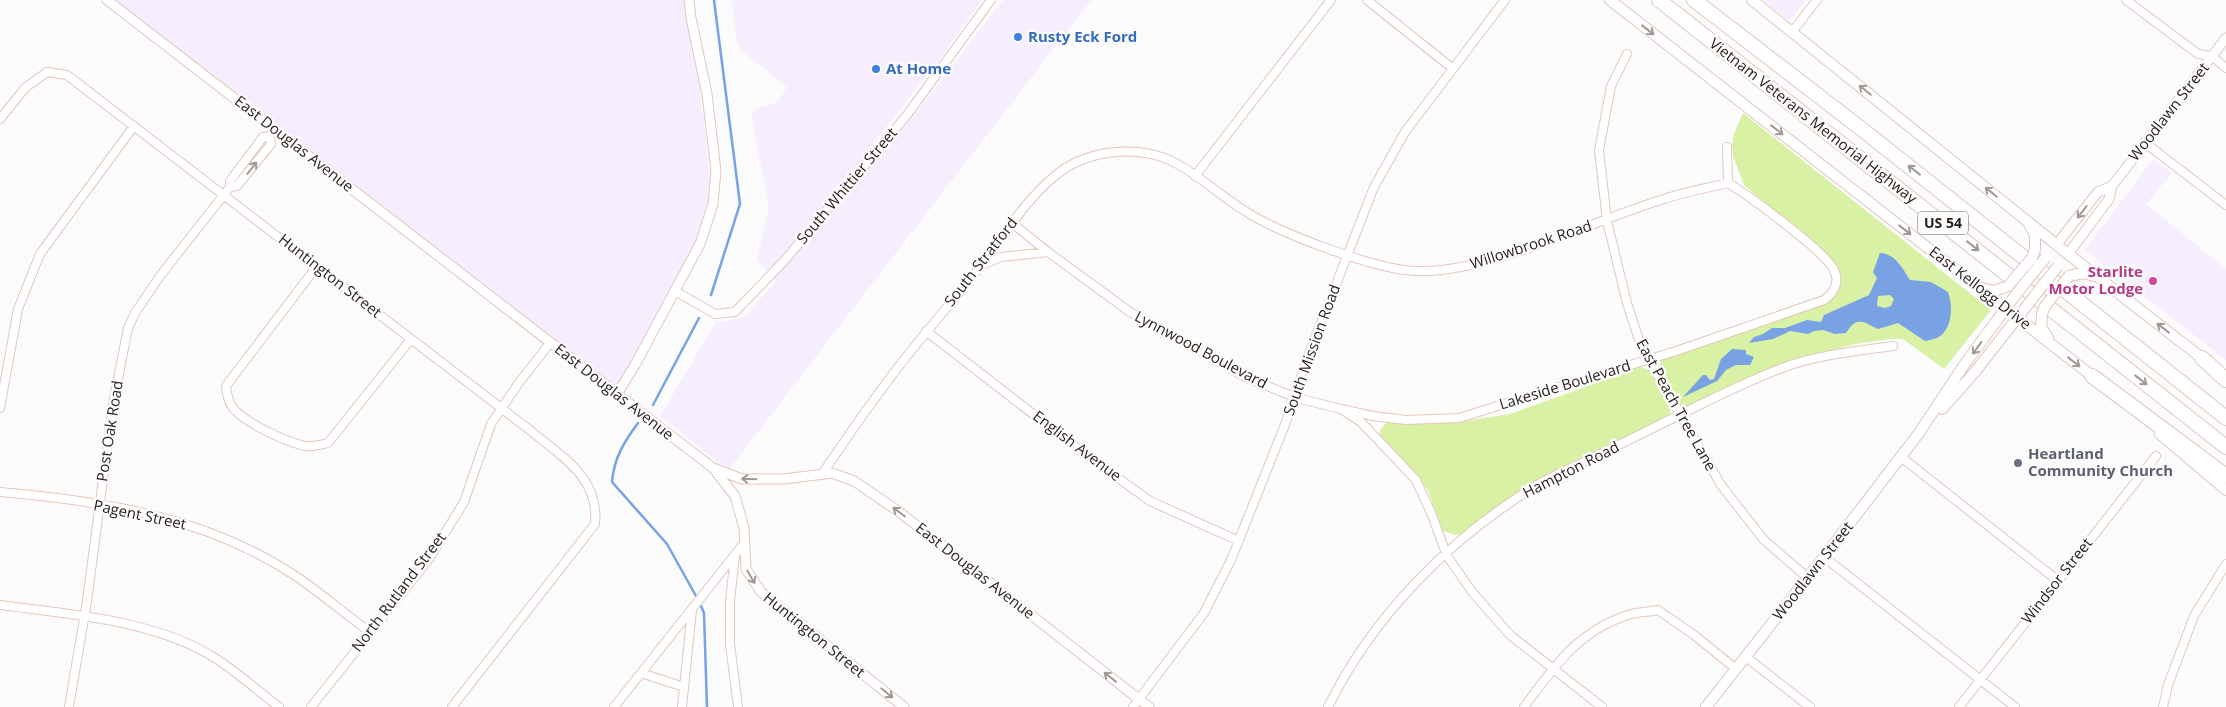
<svg xmlns="http://www.w3.org/2000/svg" width="2226" height="707" viewBox="0 0 2226 707" font-family="'Open Sans',sans-serif">
  <style>
    .commercial { fill: #f6eefe }
    .green { fill: #d8f1a5 }
    .water { fill: #78a2e4; fill-rule: evenodd }
    .lines { fill: none; stroke-linecap: round; stroke-linejoin: round }
    .stream { stroke: #78a2e4; stroke-width: 2.5 }
    .minor-casing { stroke: #e2c7bc; stroke-width: 10 }
    .tertiary-casing { stroke: #e2c7bc; stroke-width: 11 }
    .secondary-casing { stroke: #e2c7bc; stroke-width: 12 }
    .motorway-casing { stroke: #e2c7bc; stroke-width: 16 }
    .minor { stroke: #fff; stroke-width: 8 }
    .tertiary { stroke: #fff; stroke-width: 9 }
    .secondary { stroke: #fff; stroke-width: 10 }
    .motorway { stroke: #fff; stroke-width: 14 }
    .secondary-bridge-casing { stroke: #e2c7bc; stroke-width: 12; stroke-linecap: butt }
    .secondary-bridge { stroke: #fff; stroke-width: 10 }
    .oneway { stroke: #9e9a98 }
    .shop-dot { fill: #3f7fe0; stroke: #fbfbfb; stroke-width: 2 }
    .hotel-dot { fill: #d1479c; stroke: #fbfbfb; stroke-width: 2 }
    .worship-dot { fill: #6b7280; stroke: #fbfbfb; stroke-width: 2 }
    .labels { text-anchor: middle; stroke-width: 5; stroke-linejoin: round; paint-order: stroke }
    .shield { fill: #fbfbfb; stroke: #67605e; stroke-width: 1 }
    .shield-label { font-size: 14px; font-weight: bold; fill: #281e1a }
    .shop-label { font-size: 15px; font-weight: bold; fill: #366cbe; stroke: #fbfbfb; text-anchor: start }
    .street-label { font-size: 15px; fill: #281e1a; stroke: #fbfbfb }
    .hotel-label { font-size: 15px; font-weight: bold; fill: #b23c85; stroke: #fbfbfb; text-anchor: end }
    .worship-label { font-size: 15px; font-weight: bold; fill: #5b616d; stroke: #fbfbfb; text-anchor: start }
  </style>
  <rect width="100%" height="100%" fill="#fbfbfb"/>
  <!-- commercial -->
  <path class="commercial" d="M107,0H690L713,204L675,291L617,394Z
    M731,0H982L941,57L869,149L878,157L912,118L1003,0H1091L730,468L720,464L660,416L716,322L738,319L746,315L776,281L757,260L769,207L751,114L755,109L777,103L787,87L741,50L737,41Z
    M1763,0H1806L1789,21Z
    M2153,159L2172,173L2146,204L2226,269V360L2085,250Z"/>
  <!-- green -->
  <path class="green" d="M1743,113L1991,310L1944,369L1903,339C1892,338 1879,341 1868,342C1804,352 1747,382 1688,408L1679,406L1658,369L1661,360L1824,304C1839,295 1842,282 1838,266L1744,185L1733,156L1732,145L1734,134Z
    M1641,367L1649,370L1653,374L1671,406L1670,415L1550,473L1492,510L1462,534L1456,535L1443,531L1428,491L1417,474L1380,435V430L1386,423L1458,422L1510,414Z"/>
  <!-- water -->
  <path class="water" d="M1880,253C1896,254 1902,268 1910,280L1931,282L1948,292C1953,306 1953,330 1937,338C1934,339 1929,340 1925,341L1898,323L1878,329C1862,322 1858,315 1846,333L1835,334L1823,330L1814,331L1808,334L1790,331L1773,339L1749,343L1754,337L1763,334L1772,328H1785L1807,320L1821,322L1824,315L1869,295L1877,278L1873,272ZM1890,295L1894,299L1891,306L1885,308L1877,306L1878,296Z
    M1732,349L1746,350V354L1754,357L1750,365H1736L1726,370L1717,381L1683,397L1703,375H1706L1710,380L1714,379L1721,359Z"/>
  <g class="lines">
    <!-- stream -->
    <path class="stream" d="M711,295L740,204L714,0
      M653,405L699,318
      M638,423C624,442 614,458 612,482L667,544L696,596
      M701,606L704,613L707,707"/>
    <!-- minor casing -->
    <g class="minor-casing">
      <path id="minor" d="M1367,0L1452,68
        M2126,0L2198,54L2212,56L2226,68
        M1792,32L1817,0
        M1627,54L1611,86L1599,150L1607,221L1627,303L1641,346L1721,485L1764,540L1808,578
        M0,119L25,88L47,72L67,75L531,431C562,457 600,478 595,524L452,707
        M2144,142L2226,205
        M1727,147L1728,183
        M1195,176L1331,0
        M230,187L237,186L271,144L270,136L272,133
        M1012,223L1048,252
        M982,265L1001,257L1048,252L1130,312L1245,377L1297,398L1341,409L1361,422L1416,480L1432,515L1447,556L1473,593L1510,635L1602,707
        M317,266L226,386C227,394 228,402 233,408C245,423 287,442 305,446C313,447 320,445 328,443L411,339
        M675,291L715,314L735,312L785,260L907,115L991,0
        M926,331L1082,452L1150,501L1239,541
        M0,408L18,309L40,254L134,126
        M1901,457L2057,580
        M822,474C841,447 859,419 879,393C910,349 946,310 979,268C1003,237 1026,199 1056,175C1085,151 1132,145 1167,159C1195,171 1219,195 1245,211C1279,233 1376,270 1416,271C1451,272 1485,262 1518,252C1567,236 1615,214 1664,199C1685,192 1707,188 1728,183C1748,195 1826,252 1834,270C1840,282 1834,293 1824,300L1679,350L1459,418L1406,420L1373,416L1341,409
        M0,492C104,501 208,517 297,577C322,594 345,614 370,632
        M735,555L730,601V644L738,707
        M1824,557L2015,707
        M0,605C68,614 156,620 215,658C237,672 258,691 279,707
        M1746,657L1810,707
        M641,673L684,687
        M69,707L87,601L113,404L128,328L135,313L160,276L230,187V181L263,137L270,136
        M311,707L429,559L464,502L491,424L518,384L550,343
        M614,707L745,542
        M682,707L692,610
        M1133,707L1204,613L1231,560L1286,422L1305,364L1374,187L1405,132L1505,0
        M1328,707C1373,616 1448,540 1534,487C1545,480 1559,474 1571,468C1597,456 1623,443 1649,430C1692,409 1737,385 1782,368C1817,355 1856,351 1893,346
        M1524,707C1554,667 1578,631 1628,615C1637,612 1649,612 1658,610L1694,635L1736,669
        M1959,707L2156,456
        M2163,707L2168,685L2194,616L2226,564"/>
    </g>
    <!-- tertiary casing -->
    <g class="tertiary-casing">
      <path id="tertiary" d="M107,0L713,468L742,479H784L832,473L854,481L898,511L1149,707
        M2057,244L2098,192L2112,186
        M2068,254L2109,199L2112,186L2226,38
        M617,394L635,365L700,244L713,204L716,171L707,94L691,18L689,0
        M713,468L735,496L744,528L746,569L761,592L904,707"/>
    </g>
    <!-- secondary casing -->
    <g class="secondary-casing">
      <path id="secondary" d="M1610,0L2096,379
        M1752,0L2068,254L2207,362
        M2029,224L2035,235V249
        M2069,276L2084,273L2094,276
        M1982,288L1994,291L2008,286
        M2042,314L2041,327L2048,338
        M1942,409L1974,373L2029,303
        M2160,434L2226,490
        M1706,707L1824,557L1919,433L1964,365L2017,293"/>
    </g>
    <!-- motorway casing -->
    <g class="motorway-casing">
      <path id="motorway" d="M1659,0L2226,447
        M1694,0L1868,134L2226,418
        M2202,358L2226,380
        M2092,376L2226,476"/>
    </g>
    <!-- minor -->
    <use href="#minor" class="minor"/>
    <!-- tertiary -->
    <use href="#tertiary" class="tertiary"/>
    <!-- secondary -->
    <use href="#secondary" class="secondary"/>
    <!-- motorway -->
    <use href="#motorway" class="motorway"/>
    <!-- secondary-bridge casing -->
    <g class="secondary-bridge-casing">
      <path id="secondary-bridge" d="M2008,286L2032,258L2035,249
        M2017,293L2046,257
        M2029,303L2058,266
        M2042,314L2045,306L2069,276"/>
    </g>
    <!-- secondary-bridge -->
    <use href="#secondary-bridge" class="secondary-bridge"/>
  </g>
  <!-- one-way arrows -->
  <defs><path id="oneway-shaft" d="M-6 0H5M1.5-3L5.5 0L1.5 3" fill="none" stroke-width="1.6" stroke-linecap="round" stroke-linejoin="round" transform="scale(1.25)"/></defs>
  <g class="oneway">
    <use href="#oneway-shaft" transform="translate(1648 30) rotate(38)"/>
    <use href="#oneway-shaft" transform="translate(1865 90) rotate(-141)"/>
    <use href="#oneway-shaft" transform="translate(1777 130) rotate(38)"/>
    <use href="#oneway-shaft" transform="translate(252 168) rotate(-52)"/>
    <use href="#oneway-shaft" transform="translate(1914 170) rotate(-142)"/>
    <use href="#oneway-shaft" transform="translate(1991 192) rotate(-141)"/>
    <use href="#oneway-shaft" transform="translate(2082 212) rotate(128)"/>
    <use href="#oneway-shaft" transform="translate(1905 230) rotate(38)"/>
    <use href="#oneway-shaft" transform="translate(1973 246) rotate(38)"/>
    <use href="#oneway-shaft" transform="translate(2163 328) rotate(-142)"/>
    <use href="#oneway-shaft" transform="translate(1977 348) rotate(126)"/>
    <use href="#oneway-shaft" transform="translate(2074 362) rotate(38)"/>
    <use href="#oneway-shaft" transform="translate(2141 380) rotate(38)"/>
    <use href="#oneway-shaft" transform="translate(749 479) rotate(-178)"/>
    <use href="#oneway-shaft" transform="translate(899 512) rotate(-143)"/>
    <use href="#oneway-shaft" transform="translate(751 577) rotate(60)"/>
    <use href="#oneway-shaft" transform="translate(1110 677) rotate(-142)"/>
    <use href="#oneway-shaft" transform="translate(887 693) rotate(39)"/>
  </g>
  <!-- markers -->
  <g class="shop-dot">
    <circle cx="1018" cy="37" r="5"/>
    <circle cx="876" cy="69" r="5"/>
  </g>
  <circle class="hotel-dot" cx="2153" cy="281" r="5"/>
  <circle class="worship-dot" cx="2018" cy="463" r="5"/>
  <g class="labels">
    <!-- shield labels -->
    <rect class="shield" x="1918" y="211.5" width="50" height="23" rx="4"/>
    <g class="shield-label">
      <text x="1943" y="228">US 54</text>
    </g>
    <!-- shop labels -->
    <g class="shop-label">
      <text x="1028" y="42">Rusty Eck Ford</text>
      <text x="886" y="74">At Home</text>
    </g>
    <!-- street labels -->
    <g class="street-label">
      <text transform="translate(2169 112) rotate(-52)" y="5">Woodlawn Street</text>
      <text transform="translate(1813 121) rotate(38)" y="5">Vietnam Veterans Memorial Highway</text>
      <text transform="translate(294 144) rotate(38)" y="5">East Douglas Avenue</text>
      <text transform="translate(847 186) rotate(-50)" y="5">South Whittier Street</text>
      <text transform="translate(1531 245) rotate(-18)" y="5">Willowbrook Road</text>
      <text transform="translate(981 262) rotate(-52)" y="5">South Stratford</text>
      <text transform="translate(330 276) rotate(38)" y="5">Huntington Street</text>
      <text transform="translate(1980 288) rotate(38)" y="5">East Kellogg Drive</text>
      <text transform="translate(1201 350) rotate(28)" y="5">Lynnwood Boulevard</text>
      <text transform="translate(1312 350) rotate(-70)" y="5">South Mission Road</text>
      <text transform="translate(1565 385) rotate(-17)" y="5">Lakeside Boulevard</text>
      <text transform="translate(614 392) rotate(38)" y="5">East Douglas Avenue</text>
      <text transform="translate(1676 405) rotate(61)" y="5">East Peach Tree Lane</text>
      <text transform="translate(110 431) rotate(-81)" y="5">Post Oak Road</text>
      <text transform="translate(1077 446) rotate(37)" y="5">English Avenue</text>
      <text transform="translate(1571 470) rotate(-27)" y="5">Hampton Road</text>
      <text transform="translate(140 515) rotate(12)" y="5">Pagent Street</text>
      <text transform="translate(975 571) rotate(38)" y="5">East Douglas Avenue</text>
      <text transform="translate(1813 571) rotate(-52)" y="5">Woodlawn Street</text>
      <text transform="translate(2057 581) rotate(-52)" y="5">Windsor Street</text>
      <text transform="translate(399 592) rotate(-53)" y="5">North Rutland Street</text>
      <text transform="translate(814 635) rotate(39)" y="5">Huntington Street</text>
    </g>
    <!-- hotel labels -->
    <g class="hotel-label">
      <text x="2143" y="277">Starlite<tspan x="2143" dy="17">Motor Lodge</tspan></text>
    </g>
    <!-- worship labels -->
    <g class="worship-label">
      <text x="2028" y="459">Heartland<tspan x="2028" dy="17">Community Church</tspan></text>
    </g>
  </g>
</svg>
